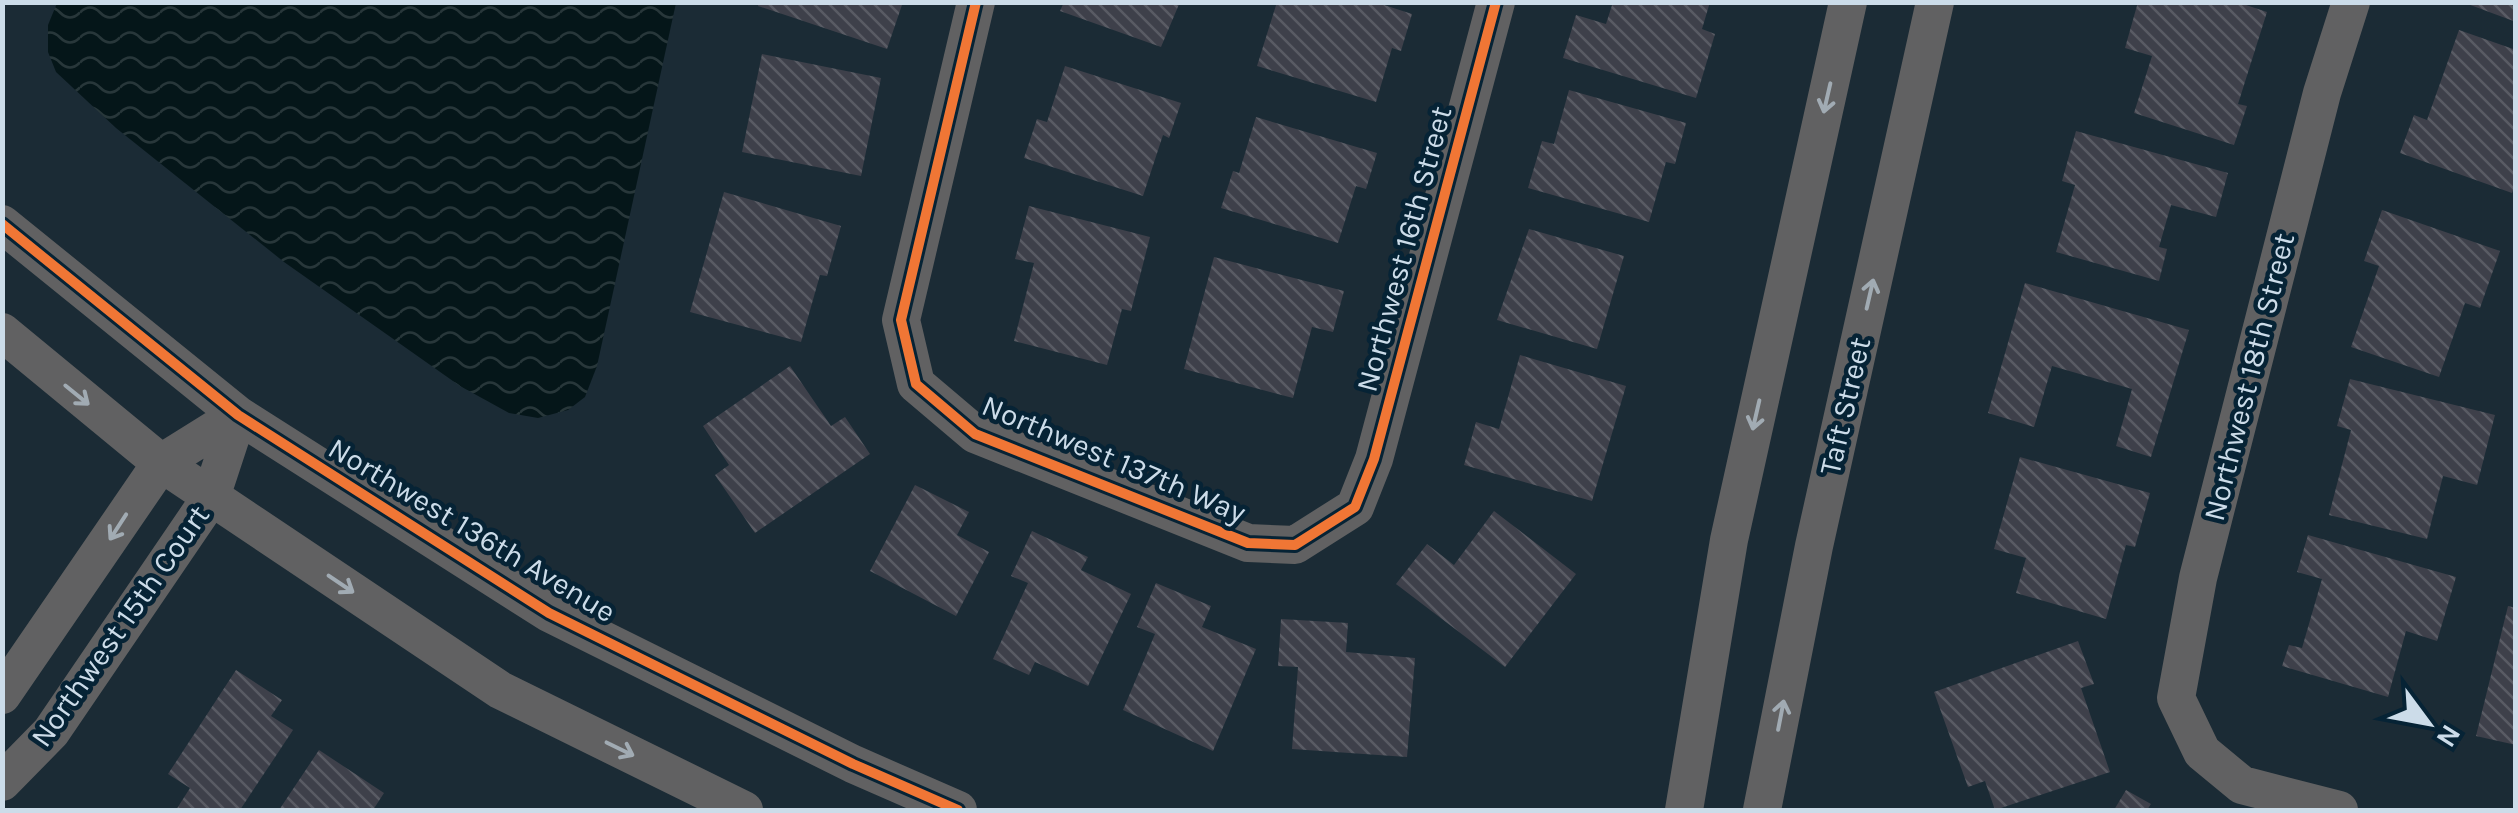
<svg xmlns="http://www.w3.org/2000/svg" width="2518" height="813" viewBox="0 0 2518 813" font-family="Karla,sans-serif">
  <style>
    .water { fill: url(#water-waves) }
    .building { fill: url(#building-back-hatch) }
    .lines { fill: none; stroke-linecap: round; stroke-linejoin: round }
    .street { stroke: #616162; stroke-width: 38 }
    .cycleway-casing { stroke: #062335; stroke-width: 16 }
    .cycleway { stroke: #f07635; stroke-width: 10 }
    .oneway { stroke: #a1abb3 }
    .labels { text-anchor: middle; stroke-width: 9; stroke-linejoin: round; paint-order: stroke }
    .street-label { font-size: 30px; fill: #ccdce9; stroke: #062335 }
  </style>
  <defs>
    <pattern id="water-waves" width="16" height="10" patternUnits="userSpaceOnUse" patternTransform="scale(2.5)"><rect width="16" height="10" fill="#051619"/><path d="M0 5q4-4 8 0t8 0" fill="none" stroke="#28373a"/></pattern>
    <pattern id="building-back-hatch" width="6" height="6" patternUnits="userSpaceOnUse" patternTransform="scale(2.5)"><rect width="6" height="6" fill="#3e404a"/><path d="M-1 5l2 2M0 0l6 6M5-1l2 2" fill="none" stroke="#595b64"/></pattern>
  </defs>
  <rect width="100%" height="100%" fill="#1b2b35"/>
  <!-- water -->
  <path class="water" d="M57,3H676L597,366L585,397L568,410L538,418L509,413L460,386L284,262L116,128L56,72L48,52V25Z"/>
  <!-- building -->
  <path class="building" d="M759,2H903L887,49L758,6Z
    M1064,2H1180L1161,47L1060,11Z
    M1277,2H1375L1412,14L1401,51L1392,48L1376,102L1257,66Z
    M1613,2H1710L1702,29L1715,34L1696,98L1563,58L1576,15L1606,24Z
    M2138,2H2237L2267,12L2238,104L2247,106L2234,145L2134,113L2152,56L2125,48Z
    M2466,2H2516V22L2465,3Z
    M2459,30L2516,50V184L2512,193L2400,153L2414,115L2427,120Z
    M762,54L881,78L861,176L742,152Z
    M1065,66L1181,103L1169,138L1163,135L1143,196L1024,158L1037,119L1047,122Z
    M1569,90L1686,123L1675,164L1666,162L1649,222L1528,188L1542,141L1554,144Z
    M1256,117L1377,153L1366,189L1356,186L1338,243L1221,208L1233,171L1239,173Z
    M2076,131L2228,173L2216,217L2171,205L2159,247L2167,249L2159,281L2056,252L2075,185L2062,181Z
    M724,192L841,226L827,276L820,275L801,342L690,312Z
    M1029,206L1150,237L1131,311L1122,309L1107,365L1014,341L1034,263L1015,259Z
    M2382,210L2500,251L2480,308L2465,303L2439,377L2351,347L2379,266L2364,261Z
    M1529,229L1624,256L1597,349L1497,320Z
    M1214,257L1344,291L1333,332L1312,327L1293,398L1184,369Z
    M2025,283L2189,330L2151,457L2116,446L2132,389L2052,366L2034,427L1988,413Z
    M1520,355L1626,386L1592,501L1464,465L1476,422L1499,429Z
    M790,366L831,426L845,417L870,454L755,533L715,475L729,465L703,426Z
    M2350,379L2495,415L2477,485L2443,476L2427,539L2329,515L2351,430L2337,426Z
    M2020,457L2150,493L2135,547L2126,545L2106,619L2016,593L2026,558L1994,549Z
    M915,485L969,512L957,535L989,552L956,616L870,571Z
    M1494,511L1576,574L1505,667L1396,584L1427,544L1454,565Z
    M1032,531L1088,557L1081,570L1131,594L1088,686L1035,662L1029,675L993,659L1028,583L1011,576Z
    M2308,535L2456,577L2437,641L2406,631L2388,697L2282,666L2289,645L2302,648L2322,579L2297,572Z
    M1156,583L1211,606L1202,627L1256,649L1213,751L1123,710L1155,634L1137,627Z
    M2508,606L2516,608V745L2476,736Z
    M1281,619L1348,623L1346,652L1415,658L1407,757L1292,749L1298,667L1278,666Z
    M2078,641L2094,684L2081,688L2110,772L1995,810L1985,781L1968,787L1934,692Z
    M236,670L282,700L271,716L293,730L240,810H176L190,788L168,774Z
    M319,750L384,793L373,810H279Z
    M2126,790L2151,804L2147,810H2114Z"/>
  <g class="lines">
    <!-- street -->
    <path class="street" d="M976,2L901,320L916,384L975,434L1248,543L1295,545L1355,507L1374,459L1496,2
      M2,224L238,415L549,613L853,764L958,810
      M2,332L161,463L500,690L744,810
      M2,695L161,463L238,415
      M2,782L51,732L211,497L238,415
      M1684,810L1729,540L1848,2
      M1762,810L1814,546L1935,2
      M2339,810L2242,785L2202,752L2176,698L2198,578L2322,93L2351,2"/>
    <!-- cycleway casing -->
    <g class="cycleway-casing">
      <path id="cycleway" d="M976,2L901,320L916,384L975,434L1248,543L1295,545L1355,507L1374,459L1496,2
        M2,224L238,415L549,613L853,764L958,810"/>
    </g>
    <!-- cycleway -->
    <use href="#cycleway" class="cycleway"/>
  </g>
  <!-- one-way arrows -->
  <defs><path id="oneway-shaft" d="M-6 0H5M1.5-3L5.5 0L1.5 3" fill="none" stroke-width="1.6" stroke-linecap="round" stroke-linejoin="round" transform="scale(2.5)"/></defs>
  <g class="oneway">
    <use href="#oneway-shaft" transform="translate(1827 98) rotate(103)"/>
    <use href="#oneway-shaft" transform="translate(1870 294) rotate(-77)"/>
    <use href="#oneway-shaft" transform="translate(77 395) rotate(39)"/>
    <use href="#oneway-shaft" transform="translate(1756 415) rotate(103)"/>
    <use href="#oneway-shaft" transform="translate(118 527) rotate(123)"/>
    <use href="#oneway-shaft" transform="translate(341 584) rotate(34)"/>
    <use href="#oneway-shaft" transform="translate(1781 715) rotate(-79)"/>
    <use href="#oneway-shaft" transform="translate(620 749) rotate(26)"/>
  </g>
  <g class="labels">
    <!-- street labels -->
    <g class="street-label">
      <text transform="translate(1404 249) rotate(-75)" y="10">Northwest 16th Street</text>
      <text transform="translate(2249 377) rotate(-76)" y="10">Northwest 18th Street</text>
      <text transform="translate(1845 406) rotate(-77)" y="10">Taft Street</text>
      <text transform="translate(1114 459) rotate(23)" y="10">Northwest 137th Way</text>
      <text transform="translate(472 530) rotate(31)" y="10">Northwest 136th Avenue</text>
      <text transform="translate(120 626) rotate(-55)" y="10">Northwest 15th Court</text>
    </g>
  </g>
  <!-- border -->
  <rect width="2518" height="813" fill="none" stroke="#ccdce9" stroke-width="10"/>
  <!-- north arrow -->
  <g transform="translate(2428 723) rotate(122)" stroke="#062335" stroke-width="8" paint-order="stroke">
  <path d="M0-8L18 38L0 25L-18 38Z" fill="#ccdce9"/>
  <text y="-15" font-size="28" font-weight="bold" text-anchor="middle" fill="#ccdce9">N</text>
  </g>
</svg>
